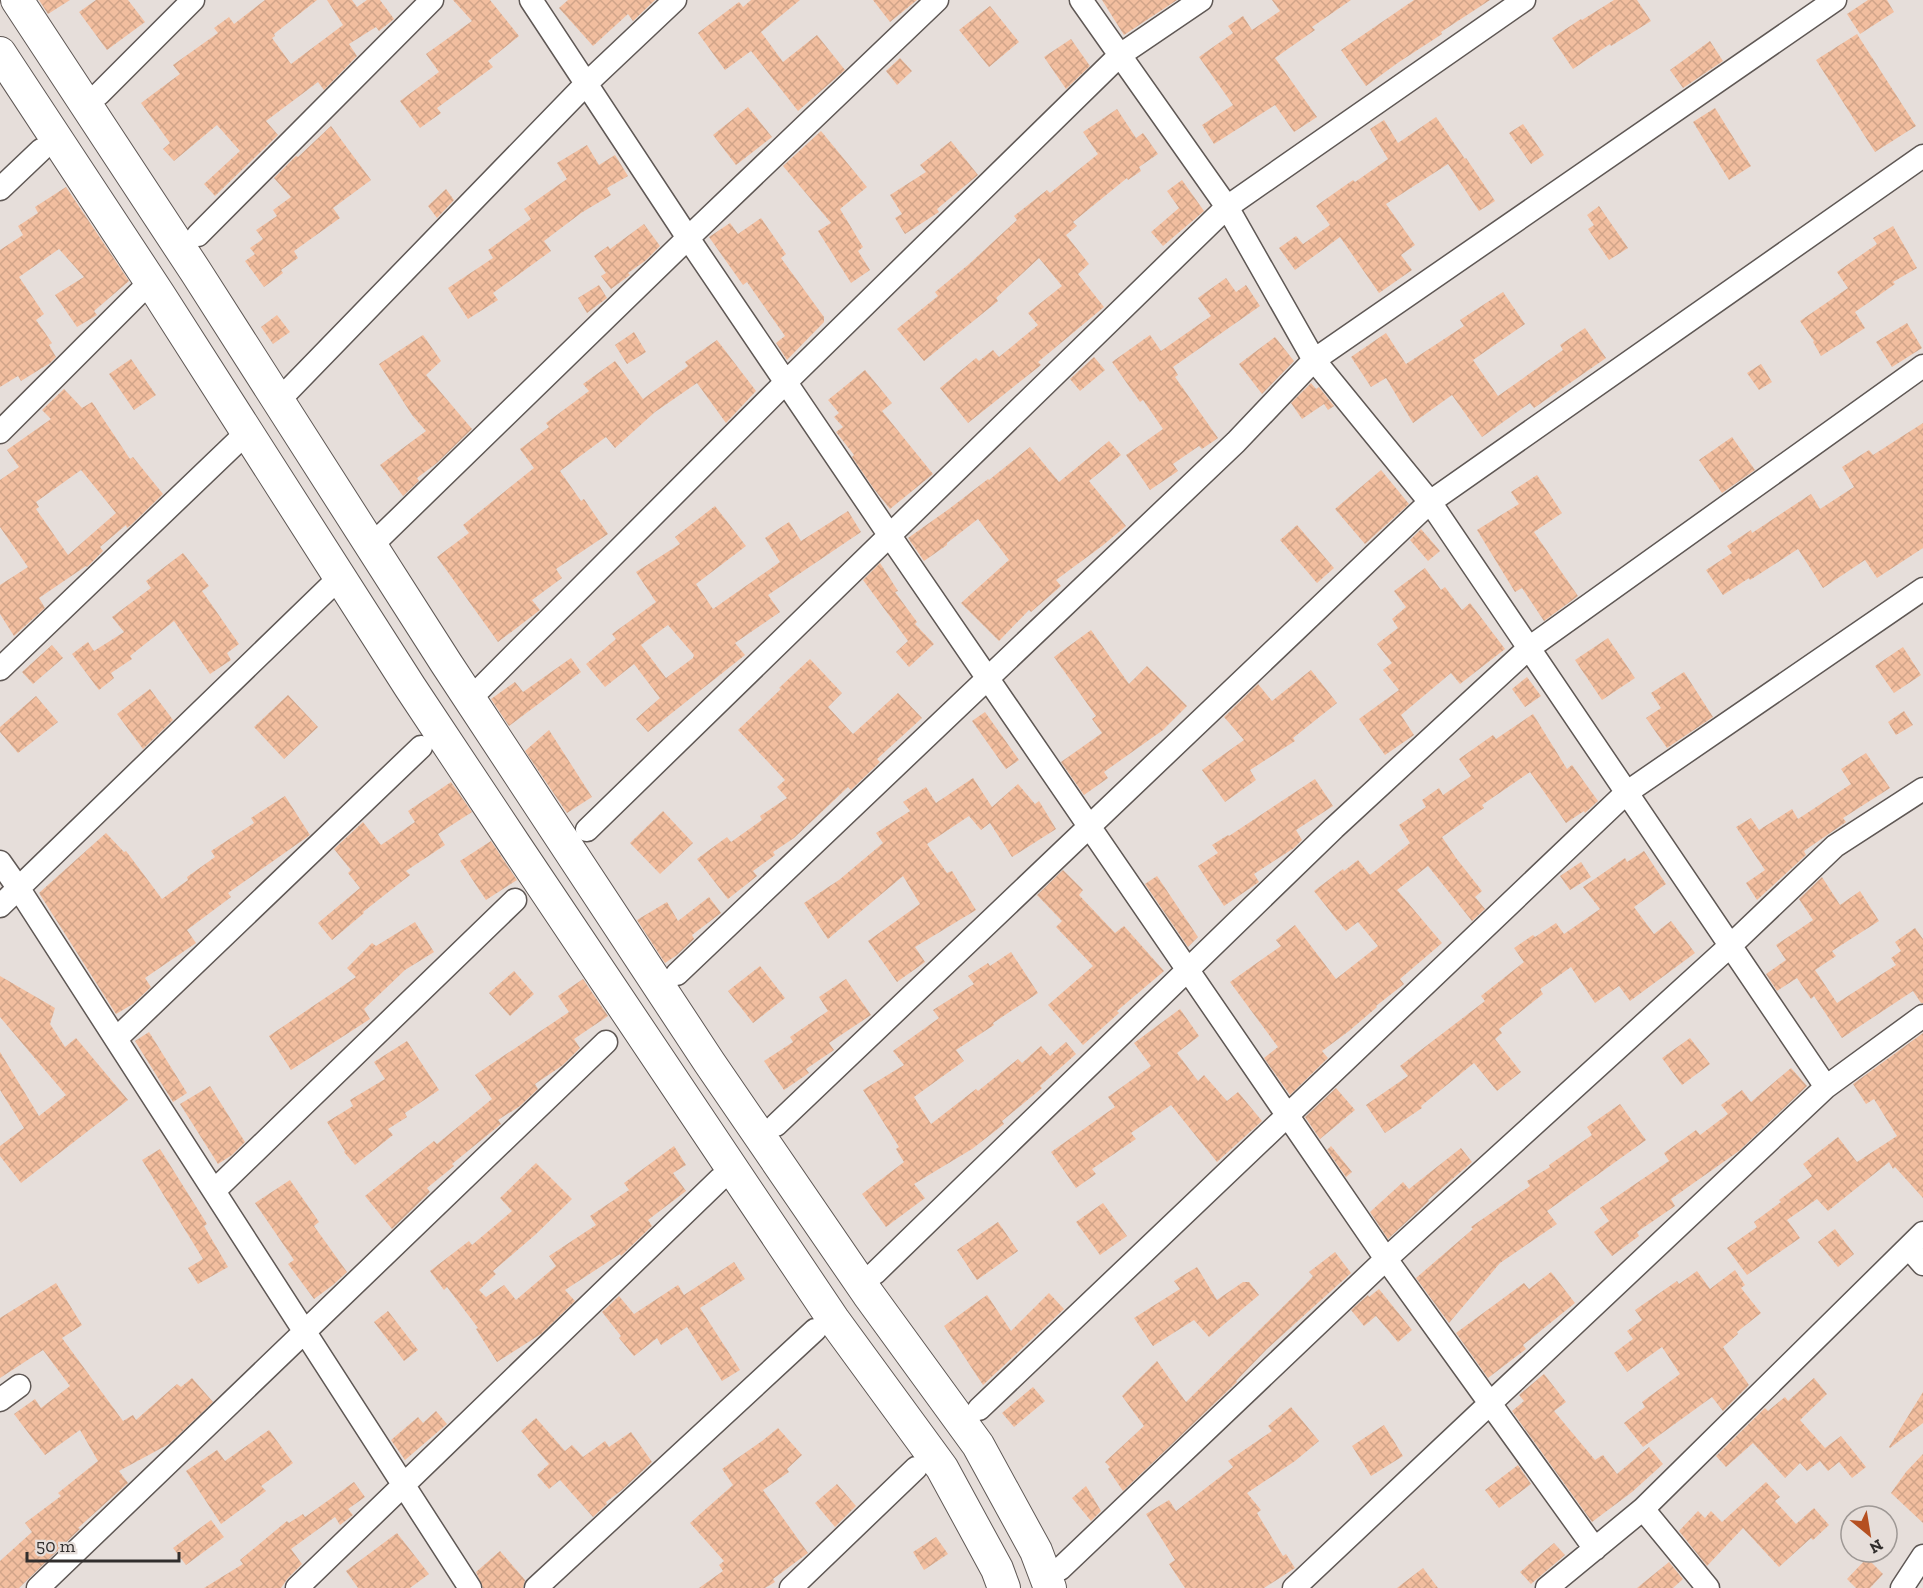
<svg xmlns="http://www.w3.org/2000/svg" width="1923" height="1588" viewBox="0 0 1923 1588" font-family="'Zilla Slab',serif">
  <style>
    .building { fill: url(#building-cross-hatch); fill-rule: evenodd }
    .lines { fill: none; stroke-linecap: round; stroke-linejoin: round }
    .minor-casing { stroke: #5f5855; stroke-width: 25 }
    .secondary-casing { stroke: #5f5855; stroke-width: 34 }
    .minor { stroke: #fff; stroke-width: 22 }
    .secondary { stroke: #fff; stroke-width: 32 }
  </style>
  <defs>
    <pattern id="building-cross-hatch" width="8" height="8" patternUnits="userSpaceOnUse" patternTransform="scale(1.5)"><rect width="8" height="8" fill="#f2be9f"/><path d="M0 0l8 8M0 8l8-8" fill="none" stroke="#d0a489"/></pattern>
  </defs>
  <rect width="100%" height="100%" fill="#e6deda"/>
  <!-- building -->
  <path class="building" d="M39,0H70L48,14Z
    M96,0H128L145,22L107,50L79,12Z
    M265,0H317L274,34L275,36L272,38L291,64L343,25L327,0H352L357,7L367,0H380L394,19L379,31L376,27L349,44L357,56L324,90L318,82L266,121L278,135L215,196L204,184L240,151L217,125L174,161L163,149L170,143L141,103L180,74L173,65L218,33L214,28L229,17L234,24Z
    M453,0H490L519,36L488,61L493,67L437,108L441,113L420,128L400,101L439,72L426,54L472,21Z
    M568,0H655L633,21L628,14L593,46L559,8Z
    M751,0H800L761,32L783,62L817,35L845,70L798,111L751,51L725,70L698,33L739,2L743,7Z
    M873,0H917L890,22Z
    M1102,0H1177L1124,35Z
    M1272,0H1351L1312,27L1315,30L1275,58L1317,117L1294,132L1275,105L1214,144L1202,125L1233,105L1199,57L1233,33L1228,26L1243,16L1252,30L1280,11Z
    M1414,0H1490L1441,32L1442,34L1399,62L1366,86L1341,50Z
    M1614,0H1637L1651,21L1611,46L1610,44L1573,69L1552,38L1581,19L1582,20Z
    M1868,0H1887L1894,12L1860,34L1847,14Z
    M990,6L1019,42L989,67L959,30Z
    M1857,34L1916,126L1875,152L1816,60Z
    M1071,39L1090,66L1066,89L1044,57Z
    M1710,41L1723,61L1683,88L1670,70Z
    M900,58L912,71L897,85L886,71Z
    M748,107L772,137L736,165L713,135Z
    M1715,108L1751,166L1729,180L1693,122Z
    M1117,109L1136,138L1143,133L1158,154L1139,167L1141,171L1128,180L1127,178L1073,222L1077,226L1066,235L1089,264L1078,274L1104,307L1038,362L1041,365L968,423L940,388L976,358L979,361L993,350L999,357L1038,325L1028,313L1062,286L1039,258L996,298L998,301L924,361L897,329L938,296L935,292L968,265L1017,220L1014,216L1047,190L1050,193L1098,154L1083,132Z
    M1436,117L1465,159L1466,158L1495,201L1479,211L1448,164L1386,204L1415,245L1401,255L1412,270L1379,293L1340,237L1295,270L1279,248L1296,236L1303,244L1330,225L1316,206L1353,180L1355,182L1388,159L1370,129L1384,120L1398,143Z
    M1523,124L1544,155L1531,164L1509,133Z
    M331,126L371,180L333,208L340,218L294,251L298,258L281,270L283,273L264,287L245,261L255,254L250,248L263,239L256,230L277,216L273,210L291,197L274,178L296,156L298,157Z
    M821,131L867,187L840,209L863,247L858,251L870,270L851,283L818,231L831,223L783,166Z
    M951,141L978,175L937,209L939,212L905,234L895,218L902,214L890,195L926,172L920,165Z
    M587,145L599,165L615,155L628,176L607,188L611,195L581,213L544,241L551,251L493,293L498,300L468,319L448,288L493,258L488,250L531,219L524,209L567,179L557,163Z
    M1182,180L1204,211L1163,246L1151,232L1179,208L1167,191Z
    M66,187L129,281L94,311L97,315L77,327L55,295L84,277L59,249L19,277L44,314L36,320L52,343L49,345L56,357L50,363L21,381L18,376L0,387V250L23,235L18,226L38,213L35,207Z
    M446,189L454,200L437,218L428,206Z
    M1599,206L1628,248L1609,260L1588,229L1594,225L1587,215Z
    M761,218L786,254L781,258L824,317V322L787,360L776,343L785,336L747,282L743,285L709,237L730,223L738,234Z
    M644,224L660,246L645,261L628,273L630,275L611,289L601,276L606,273L594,256L608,246L610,249Z
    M1893,226L1917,268L1893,282L1895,284L1855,312L1865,328L1821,356L1813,342L1814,341L1800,321L1848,288L1837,272L1877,244L1873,238Z
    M1226,278L1236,292L1246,285L1260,306L1173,367L1178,375L1175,377L1218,438L1202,449L1199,446L1173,464L1178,471L1150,490L1126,455L1163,429L1143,400L1140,402L1112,362L1150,335L1161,351L1211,316L1198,298Z
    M599,285L607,298L587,313L578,298Z
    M1503,292L1525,324L1473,360L1498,396L1563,350L1560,345L1585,328L1606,358L1534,408L1530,403L1482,437L1452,395L1413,423L1386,378L1371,387L1351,357L1386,333L1406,364L1464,326L1460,320Z
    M277,315L290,332L273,344L261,327Z
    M1907,323L1922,348L1892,367L1876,342Z
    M634,332L646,352L627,364L615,345Z
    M423,335L441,361L426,375L472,429L437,463L417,478L419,481L403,496L380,465L426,431L412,415L379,364Z
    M1275,337L1294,361L1262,394L1239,364Z
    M717,340L756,391L726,423L697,383L655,412L615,448L606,437L560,471L581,501L584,499L608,534L556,569L562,578L532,600L540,610L498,642L437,557L469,533L463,525L534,468L520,449L549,427L546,423L589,391L583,384L615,361L643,399L688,366L685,362Z
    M1094,357L1105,370L1080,391L1070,379Z
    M131,359L156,395L134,410L109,374Z
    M1761,364L1772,382L1759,390L1747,373Z
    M865,370L892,403L882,411L933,474L890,509L874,489L852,457L854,455L836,432L843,427L834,417L839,413L828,400Z
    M1311,383L1316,389L1319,387L1334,406L1328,410L1324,404L1302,419L1291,403Z
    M64,389L82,408L92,402L130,459L133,457L163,494L131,525L127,528L126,525L100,547L103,551L87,567L86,566L39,598L45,608L14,636L0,614V585L28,567L0,527V480L19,467L7,450L51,419L42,410ZM81,470L116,513L68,555L36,509L39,507L36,502Z
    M1923,423V548L1877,578L1865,560L1823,588L1798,549L1750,580L1749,578L1723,595L1706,570L1732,553L1727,546L1751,530L1752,533L1811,494L1820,509L1854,487L1842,467L1869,450L1873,455Z
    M1732,437L1755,470L1722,493L1699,460Z
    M1109,441L1121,455L1089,481L1126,526L1102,546L1056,580L1061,586L1031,612L1029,610L999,641L961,603L1009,560L978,519L947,543V545L924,561L908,538L949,509L988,479L989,480L1030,447L1059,482Z
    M1381,470L1409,504L1365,544L1335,509Z
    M1537,475L1562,513L1534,532L1578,596L1544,621L1522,588L1515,592L1477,530L1519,504L1511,492Z
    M715,506L746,546L696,584L713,609L780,562L765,538L789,522L801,541L848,511L861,532L768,595L780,612L735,643L745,655L648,732L636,719L660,698L634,664L605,687L586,664L616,639L612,634L656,602L636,572L680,544L675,537ZM668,625L694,655L693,658L666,678L641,645Z
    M1297,525L1334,568L1317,583L1280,540Z
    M1421,529L1440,551L1428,561L1410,540Z
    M183,553L209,586L202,591L239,644L227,653L231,660L210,674L174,621L130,656L132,659L111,673L114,678L99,690L72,654L88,642L94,651L124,632L112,617L151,588L146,581Z
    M880,563L898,591L895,592L917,622L915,624L934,644L909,667L896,652L908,641L863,580Z
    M1425,568L1441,590L1445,587L1462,610L1470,603L1505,649L1460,684L1451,673L1401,715L1414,735L1385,755L1359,719L1399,690L1383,670L1392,663L1377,644L1398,628L1392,619L1406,607L1394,591Z
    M1091,630L1129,684L1147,666L1187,706L1163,730L1104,772L1108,778L1084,795L1061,762L1102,733L1092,719L1096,716L1054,657Z
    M1608,638L1635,678L1602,700L1575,660Z
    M52,645L63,658L33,684L22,672Z
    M1903,647L1921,675L1894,693L1875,666Z
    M571,658L581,672L509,726L491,699L515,682L523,692Z
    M810,659L842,693L828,707L853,734L898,693L922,718L877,759L880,762L851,790L848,787L794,838L773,852L775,855L753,871L757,876L728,899L697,859L727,837L731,842L762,820L760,816L787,798L777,787L785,780L738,730L781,689L779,688Z
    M1311,670L1337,703L1293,738L1295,741L1250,770L1256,780L1225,802L1202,770L1244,740L1224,717L1258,684L1272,701Z
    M1684,672L1713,717L1667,748L1646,718L1661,708L1651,693Z
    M1527,677L1541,696L1525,707L1512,689Z
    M150,689L173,720L143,749L117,714Z
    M288,695L318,727L284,759L254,727Z
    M36,696L58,722L18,753L0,732V727Z
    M1904,711L1913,725L1896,735L1888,722Z
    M985,712L1019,760L1006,769L972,721Z
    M1533,714L1567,769L1572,765L1598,801L1585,813L1584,811L1566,823L1530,772L1482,805L1484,808L1442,837L1456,858L1482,891L1475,897L1485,909L1472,921L1428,866L1397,890L1442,943L1400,979L1404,984L1376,1006L1377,1007L1349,1031L1322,1051L1328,1058L1290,1095L1264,1058L1278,1047L1230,982L1281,946L1276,940L1295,925L1336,979L1378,946L1358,922L1346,931L1314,891L1343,869L1344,871L1358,860L1370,875L1410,843L1399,825L1426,807L1422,800L1439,788L1443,795L1471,776L1459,759L1493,735L1496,739Z
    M549,730L592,797L567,813L525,751Z
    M1866,753L1890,788L1843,818L1846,822L1804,851L1806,855L1757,900L1746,883L1765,870L1736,827L1751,818L1759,830L1792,809L1798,819L1851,784L1841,769Z
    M973,778L992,807L1018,784L1035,804L1039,801L1056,829L1012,857L990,823L981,830L969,816L927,844L947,873L952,871L976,910L915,947L925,962L897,982L868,941L920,904L903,876L828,939L804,903L839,880L883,843L876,833L910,811L903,802L926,787L936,803Z
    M1315,779L1333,806L1296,830L1302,840L1294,848L1254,874L1259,882L1224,906L1198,866L1218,853L1212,845L1228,835L1229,836Z
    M451,782L472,812L438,834L445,845L406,871L410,875L363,912L364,913L332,940L318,923L360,888L348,873L351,870L334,849L363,822L381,845L415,822L408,811Z
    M285,796L310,835L228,893L231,897L187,930L196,943L145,978L151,987L133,1004L116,1014L39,893L106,833L124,852L126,851L162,899L188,880L187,877L215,857L211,851L254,823L251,818Z
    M663,811L693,843L660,874L630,843Z
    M491,841L517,880L486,900L460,861Z
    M1644,851L1666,884L1634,907L1654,934L1671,921L1695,953L1630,1001L1619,986L1595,1003L1571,967L1540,989L1543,994L1499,1029L1502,1033L1495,1039L1521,1072L1497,1091L1474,1063L1421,1106L1422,1108L1385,1133L1366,1105L1408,1076L1400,1066L1485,1001L1481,996L1524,962L1514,948L1533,935L1535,937L1556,923L1564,934L1600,909L1583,887L1625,858L1627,862Z
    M1581,862L1591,877L1570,890L1560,876Z
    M1063,870L1083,890L1079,895L1115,933L1124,926L1164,971L1117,1011L1119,1013L1083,1045L1048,1005L1093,966L1056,927L1062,921L1037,895Z
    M1157,876L1198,937L1188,947L1145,884Z
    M1822,877L1840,905L1860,891L1879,921L1832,951L1836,956L1815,970L1837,1003L1896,965L1891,958L1901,951L1895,942L1915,928L1923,939V1003H1921L1913,991L1842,1038L1814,996L1811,999L1797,978L1777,991L1766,974L1786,960L1776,945L1813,920L1799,899Z
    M709,897L721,913L692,935L694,939L677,955L665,963L637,920L667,902L678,921Z
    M415,922L434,952L405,970L364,1009L370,1019L291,1070L269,1036L356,977L347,968L372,943L376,946Z
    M1011,952L1038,993L993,1023L994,1025L956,1050L964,1061L914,1097L931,1124L976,1089L978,1091L1018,1059L1022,1063L1041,1046L1050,1056L1066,1042L1076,1054L1040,1086L1042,1088L1002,1121L1004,1124L972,1149L914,1184L925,1198L886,1227L862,1194L904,1162L896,1149L899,1147L863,1090L904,1065L893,1051L939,1018L933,1010L974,984L968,976L988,963L990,966Z
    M760,966L785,998L753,1023L728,991Z
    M514,971L534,994L510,1016L489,993Z
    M0,976L55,1008L50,1024L65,1047L76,1038L128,1100L21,1183L0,1156V1146L24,1128L0,1090V1052L39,1116L66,1095L0,1017Z
    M583,979L608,1016L574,1039L580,1048L563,1065L535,1084L538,1089L520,1106L498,1120L501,1124L452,1164L454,1166L427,1188L430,1192L392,1229L365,1196L434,1141L437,1144L492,1099L475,1075L569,1012L558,996Z
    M846,979L871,1015L829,1043L834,1050L806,1069L809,1073L784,1090L764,1061L793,1042L790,1037L828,1011L819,997Z
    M1180,1009L1199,1036L1177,1053L1198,1081L1204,1075L1227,1101L1238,1092L1262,1121L1217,1162L1171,1105L1131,1133L1136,1139L1092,1169L1096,1174L1076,1188L1051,1152L1115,1107L1108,1097L1151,1066L1134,1043Z
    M149,1032L187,1093L173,1102L135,1041Z
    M1923,1033V1198L1895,1167L1893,1169L1889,1162L1828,1211L1817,1199L1787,1220L1800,1238L1747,1275L1727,1248L1757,1227L1754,1222L1781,1202L1779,1200L1812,1176L1803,1164L1838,1137L1857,1162L1897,1136L1874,1099L1866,1104L1853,1084Z
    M1690,1038L1710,1064L1682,1085L1662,1058Z
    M407,1041L439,1090L405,1113L407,1117L388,1129L393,1135L355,1165L344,1152L345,1151L327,1122L353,1106L350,1100L385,1079L374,1062Z
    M1791,1068L1807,1086L1739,1151L1671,1199L1675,1206L1637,1232L1639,1236L1612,1256L1594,1232L1609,1221L1600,1208L1669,1161L1664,1153L1696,1130L1700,1135L1728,1114L1721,1105L1742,1090L1751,1102Z
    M210,1086L245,1142L232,1155L218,1164L180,1104Z
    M1336,1088L1355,1110L1320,1139L1305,1117Z
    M1620,1104L1646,1140L1547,1211L1557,1224L1500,1263L1449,1323L1416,1278L1473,1229L1471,1227L1530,1186L1527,1181L1550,1167L1549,1165L1592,1135L1587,1127Z
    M674,1146L686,1165L673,1173L686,1191L648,1220L652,1226L621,1256L620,1254L565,1290L575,1301L541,1334L497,1362L476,1329L478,1328L447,1287L444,1290L430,1271L469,1241L472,1245L512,1211L500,1198L536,1163L572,1199L535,1235L493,1271L496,1274L479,1290L486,1297L504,1285L516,1300L556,1266L549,1256L596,1225L590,1216L629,1190L624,1183Z
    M1331,1146L1352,1172L1346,1177L1327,1150Z
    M1461,1148L1472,1162L1428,1200L1429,1201L1388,1239L1370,1212L1403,1182L1409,1189Z
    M160,1149L207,1224L204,1226L228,1267L198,1284L188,1268L203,1259L142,1160Z
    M290,1180L319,1222L314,1226L347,1272L333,1285L314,1299L288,1264L294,1260L255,1203Z
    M1103,1203L1127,1236L1100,1255L1076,1222Z
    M998,1222L1018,1251L977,1280L957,1250Z
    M1835,1229L1854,1254L1838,1267L1818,1242Z
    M1335,1252L1351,1273L1267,1349L1236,1381L1237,1382L1123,1491L1108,1469L1110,1467L1105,1462L1144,1426L1122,1396L1157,1361L1186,1402L1304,1286L1313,1276L1309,1272Z
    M734,1262L745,1279L700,1308L740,1370L722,1381L687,1327L661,1345L657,1338L634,1356L619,1338L621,1336L602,1312L619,1296L634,1314L678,1285L684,1295Z
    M1197,1267L1217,1300L1243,1282H1249L1259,1295L1209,1337L1194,1320L1153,1346L1134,1318L1180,1289L1174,1281Z
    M1735,1270L1745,1285L1741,1288L1761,1313L1737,1332L1738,1334L1723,1347L1749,1385L1723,1411L1712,1397L1643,1447L1624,1423L1645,1407L1642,1402L1680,1374L1662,1347L1627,1372L1614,1353L1633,1339L1627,1331L1642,1320L1635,1310L1677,1281L1679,1284L1697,1271L1710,1289Z
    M1551,1272L1575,1303L1523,1345L1526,1349L1488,1378L1456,1333L1524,1283L1529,1289Z
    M56,1283L82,1325L62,1338L123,1421L133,1415L136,1420L177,1384L181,1387L192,1378L213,1402L169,1444L119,1471L128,1483L78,1528L80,1529L19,1588H0V1561L32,1532L25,1523L61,1496L58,1493L98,1461L80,1430L45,1455L14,1414L35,1399L41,1408L70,1386L43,1350L0,1378V1318Z
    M1379,1289L1412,1330L1398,1342L1376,1316L1364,1326L1351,1310L1368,1295L1369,1297Z
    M1049,1293L1064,1309L983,1385L944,1326L987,1295L1011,1331Z
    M388,1311L418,1350L404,1361L374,1322Z
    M1544,1374L1566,1402L1554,1411L1595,1460L1603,1455L1617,1474L1649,1447L1663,1464L1632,1492L1592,1522L1512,1411L1524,1401L1519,1395Z
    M1814,1378L1827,1394L1800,1420L1825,1448L1841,1436L1866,1467L1852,1478L1839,1462L1828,1471L1820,1461L1807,1471L1800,1463L1785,1478L1753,1443L1726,1467L1716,1456L1765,1408L1768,1411L1785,1397L1788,1401Z
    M1033,1387L1045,1401L1014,1427L1002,1413Z
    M1923,1392V1423L1890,1448L1889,1447Z
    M1291,1407L1319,1441L1295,1461L1247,1493L1261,1510L1257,1513L1283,1556L1286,1554L1295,1568L1264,1588H1185L1169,1564L1175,1560L1146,1514L1169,1500L1176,1511L1233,1467L1228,1461L1272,1431L1268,1426Z
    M436,1411L447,1424L405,1460L391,1440L418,1417L423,1423Z
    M536,1418L565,1451L572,1445L583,1457L605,1441L609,1447L631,1432L652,1462L622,1490L606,1502L607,1504L593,1517L560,1480L549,1489L537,1475L549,1464L521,1431Z
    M1384,1425L1403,1456L1371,1476L1352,1446Z
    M778,1428L802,1455L787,1469L789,1472L763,1490L808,1553L773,1579L775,1582L765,1588H699L723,1571L719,1565L724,1561L690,1523L733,1485L722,1469L762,1441Z
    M269,1430L293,1463L261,1486L266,1491L221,1524L186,1471L217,1450L225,1461Z
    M1923,1454V1523L1891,1493L1906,1472Z
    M1518,1465L1531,1484L1499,1508L1485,1490Z
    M354,1482L365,1497L348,1509L353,1515L340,1525L335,1517L291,1549L302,1564L288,1578L281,1588H204L243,1564L240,1560L287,1521L289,1523L303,1514L305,1517Z
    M1766,1482L1780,1497L1775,1501L1796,1524L1814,1508L1829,1525L1813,1540L1811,1538L1779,1567L1743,1528L1707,1566L1679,1531L1698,1511L1705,1518L1711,1511L1722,1522Z
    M837,1484L856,1506L835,1527L815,1503Z
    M1086,1486L1101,1511L1091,1521L1072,1498Z
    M211,1520L224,1537L186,1565L173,1548Z
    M397,1533L429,1574L410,1588H358L346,1571Z
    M936,1537L948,1554L924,1570L913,1552Z
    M1554,1543L1565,1555L1531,1584L1520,1572Z
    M500,1551L525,1580L523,1588H483L476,1572Z
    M1867,1558L1883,1574L1870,1588H1856L1847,1579Z
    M1669,1562L1683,1579L1673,1588H1637Z
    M1423,1568L1438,1588H1397Z"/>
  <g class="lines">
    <!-- minor casing -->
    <g class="minor-casing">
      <path id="minor" d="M531,0L688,238L890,536L1386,1259L1595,1549
        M1081,0L1227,207L1314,360L1430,502L1826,1087
        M99,94L193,0
        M0,189L41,150
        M198,235L432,0
        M284,395L586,84L675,0
        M0,432L141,291
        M371,546L688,238L937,0
        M0,669L240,439
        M481,688L786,382L1120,55L1201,0
        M587,830L1227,207L1524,0
        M0,862L19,889L470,1588
        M0,906L340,577
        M677,974L1236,442L1314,360L1835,0
        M116,1039L421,747
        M776,1125L1430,502L1923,156
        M214,1191L515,900
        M1909,1248L1923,1264
        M875,1273L1334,828L1529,648L1923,366
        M0,1400L19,1386
        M979,1409L1626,793L1923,589
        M1643,1509L1708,1588
        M1060,1569L1386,1259L1730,946L1835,846L1923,789
        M38,1588L606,1042
        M297,1588L720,1179
        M536,1588L815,1330
        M791,1588L916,1468
        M1294,1588L1826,1087L1923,1016
        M1547,1588L1643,1509L1923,1233
        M1902,1588L1923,1556"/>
    </g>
    <!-- secondary casing -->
    <g class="secondary-casing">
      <path id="secondary" d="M17,0L196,272L446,663L709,1062L868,1294L978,1445L1036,1551L1050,1588
        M0,53L160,296L410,687L515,845L833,1319L942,1468L997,1569L1004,1588"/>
    </g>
    <!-- minor -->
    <use href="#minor" class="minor"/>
    <!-- secondary -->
    <use href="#secondary" class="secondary"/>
  </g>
  <!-- north arrow -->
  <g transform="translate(1869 1534) rotate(150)"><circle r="28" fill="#e6deda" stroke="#9e9895" stroke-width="1.5"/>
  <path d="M0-4.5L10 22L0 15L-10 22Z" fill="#b55021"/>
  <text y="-9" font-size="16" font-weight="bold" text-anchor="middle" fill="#312e2d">N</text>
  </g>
  <!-- scale -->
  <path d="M27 1552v9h152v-9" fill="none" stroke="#312e2d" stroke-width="3"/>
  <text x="36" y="1552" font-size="18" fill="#312e2d" stroke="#e6deda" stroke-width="4.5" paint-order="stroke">50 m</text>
</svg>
